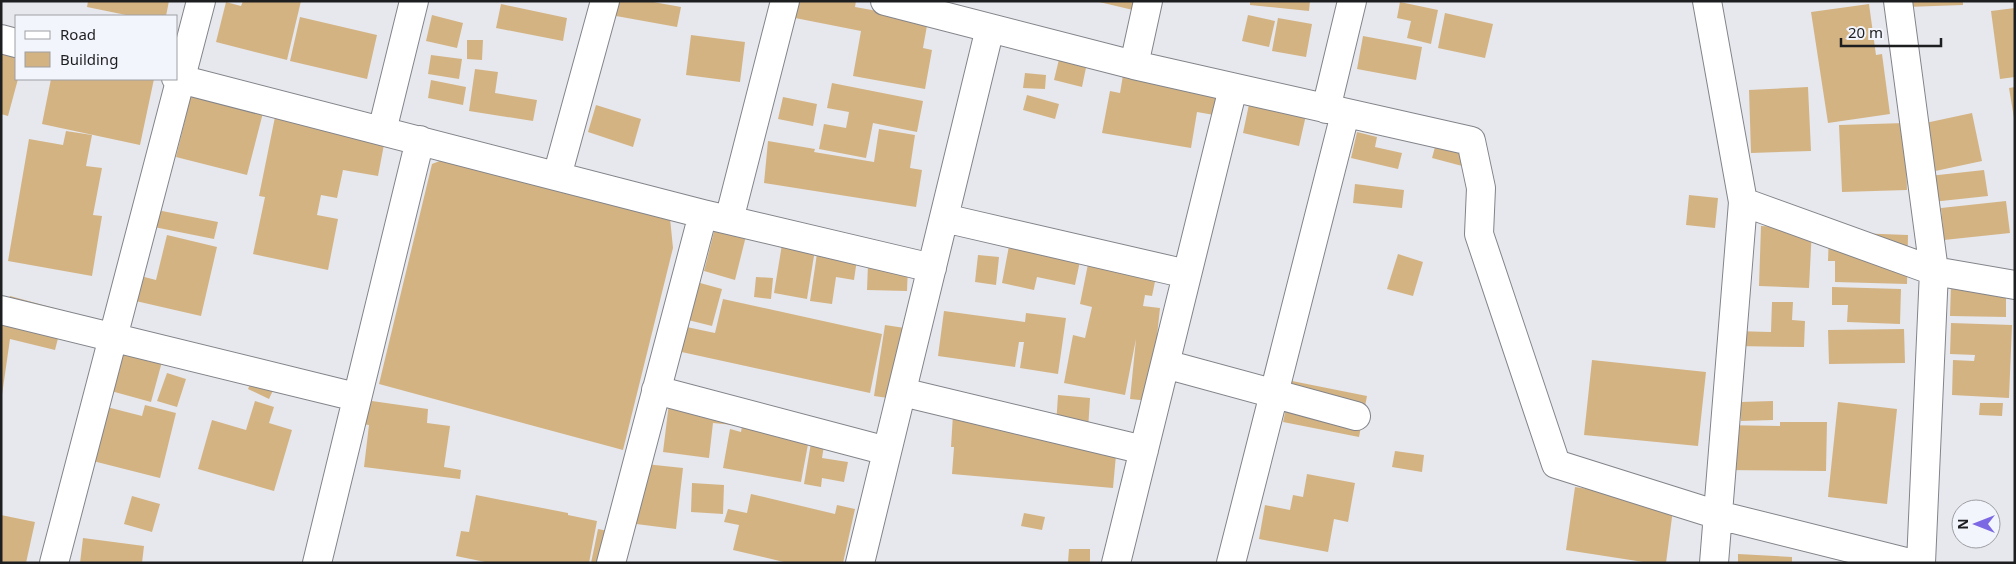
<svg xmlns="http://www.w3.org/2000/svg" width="2016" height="564" viewBox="0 0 2016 564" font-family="'Noto Sans',sans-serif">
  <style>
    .building { fill: #d4b383 }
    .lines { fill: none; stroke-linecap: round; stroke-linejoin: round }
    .minor-casing { stroke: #82848a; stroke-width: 30 }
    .minor { stroke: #fff; stroke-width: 28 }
  </style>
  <rect width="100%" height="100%" fill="#e6e8ee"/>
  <!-- building -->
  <path class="building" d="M88,1H169L166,16H131L87,7Z
    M243,1H301L287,60L216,42L226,2L241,6Z
    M618,1H648L681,7L677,27L616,16Z
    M792,1H856L855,7L928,20L923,48L932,50L925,89L853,76L861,31L790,17Z
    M1095,1H1135L1133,10Z
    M1250,1H1310L1309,11L1250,5Z
    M1906,1H1963V5L1906,7Z
    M1400,2L1438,10L1431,44L1407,38L1411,21L1397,18Z
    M501,4L567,18L563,41L496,28Z
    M1869,4L1876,55L1882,54L1890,114L1828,123L1811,12Z
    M2015,8V77L2000,79L1991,11Z
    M1445,13L1493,24L1485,58L1438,48Z
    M432,15L463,23L457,48L426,41Z
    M1248,15L1275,21L1269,47L1242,41Z
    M300,17L377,35L367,79L290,61Z
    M1278,18L1312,24L1306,57L1272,51Z
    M691,35L745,42L740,82L686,75Z
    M1363,36L1422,47L1416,80L1357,69Z
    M1,39L16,43V79H18L8,116L1,114Z
    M467,40H483L482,60L467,59Z
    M1061,51L1088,58L1082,87L1054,80Z
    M431,55L462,59L459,79L428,74Z
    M1125,63L1219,86L1214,115L1197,112L1191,148L1102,133L1110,91L1120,93Z
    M475,69L498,72L495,93L537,100L533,121L469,111Z
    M1025,73L1046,75L1045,89L1023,88Z
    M51,79H154L140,145L42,124Z
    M431,80L466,87L463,105L428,98Z
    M832,83L923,101L917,132L873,123L866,158L819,149L824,124L846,128L849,112L827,108Z
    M193,87L265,105L247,175L176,157Z
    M1808,87L1811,151L1751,153L1749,90Z
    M2015,87V118H2014L2009,88Z
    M1252,90L1309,102L1299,146L1243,133Z
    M1027,95L1059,104L1055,119L1023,110Z
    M783,97L817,104L813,126L778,119Z
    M596,105L641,119L633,147L588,132Z
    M276,112L386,134L378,176L343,170L337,198L321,195L317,215L338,219L328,270L253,254L265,197L259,196Z
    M1972,113L1982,161L1926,173L1916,125Z
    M1905,123L1907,190L1842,192L1839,125Z
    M879,129L915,135L910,168L922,170L916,207L764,183L768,141L815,149L814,152L874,162Z
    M66,131L92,135L86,166L102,168L93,215L102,216L92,276L8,261L29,139L63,145Z
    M1357,132L1377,137L1375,147L1402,153L1398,169L1351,158Z
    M1438,136L1472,145L1466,167L1432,158Z
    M447,158L670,218L673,248L623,450L379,384L432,164Z
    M1984,170L1988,196L1932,202L1929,176Z
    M1355,184L1404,190L1402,208L1353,203Z
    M1689,195L1718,198L1715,228L1686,225Z
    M2006,201L2010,233L1944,240L1941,208Z
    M152,209L218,222L214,239L149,226Z
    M717,220L748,228L735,280L704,271Z
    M785,226L818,231L807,299L774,293Z
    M1761,226L1812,228L1809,288L1759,286Z
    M1012,230L1084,242L1075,285L1037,277L1034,290L1002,283Z
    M1829,232L1908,235L1907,284L1835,282V261H1828Z
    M167,235L217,247L201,316L127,299L133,274L156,280Z
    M819,240L859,246L854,280L836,277L832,304L810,301Z
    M1092,244L1160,258L1152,296L1145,295L1143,306L1160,308L1150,401L1130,399L1136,339L1125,395L1064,383L1073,335L1085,338L1092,307L1080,304Z
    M1398,254L1423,262L1413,296L1387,289Z
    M978,255L999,257L996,285L975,282Z
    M868,264L908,265L907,291L867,290Z
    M756,277L773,278L771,299L754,297Z
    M682,278L722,289L712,326L672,316Z
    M1951,284L2006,285V317L1950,316Z
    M1832,287L1901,289L1900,324L1847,322L1848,305H1832Z
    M10,296L65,311L55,350L10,339L1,402V328Z
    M723,299L882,334L870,393L677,351L682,326L715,333Z
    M1772,302H1793L1792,320L1805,321L1804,347L1734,346V331L1771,332Z
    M944,311L1025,322L1026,313L1066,318L1058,374L1020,368L1024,342H1019L1015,367L938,356Z
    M1951,323L2012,325L2009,398L1952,395L1953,360L1974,361L1975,355L1950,354Z
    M885,325L905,328L895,399L874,396Z
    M1904,329L1905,363L1829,364L1828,330Z
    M125,336L166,347L151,402L111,391Z
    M1592,360L1706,372L1698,446L1584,435Z
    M167,373L186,379L177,407L157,401Z
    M255,374L276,384L269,399L248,389Z
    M1292,381L1367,396L1359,437L1283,422Z
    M671,387L722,393L720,412L735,414L734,425L713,423L709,458L663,452Z
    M1058,395L1090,398L1088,430L1118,433L1113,488L952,474L954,447H951L954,398L1056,426Z
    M358,399L428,409L427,423L450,426L444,467L461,470L460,479L364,467L369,425L355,423Z
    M255,401L274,407L269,423L292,430L274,491L198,469L212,420L246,430Z
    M1773,401V420L1741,421L1740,402Z
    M1838,402L1897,409L1887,504L1828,497Z
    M1980,403H2003L2002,416L1979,415Z
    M145,405L176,413L160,478L89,460L103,406L142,416Z
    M745,410L812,423L801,482L723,468L730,429L741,432Z
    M1780,422H1827L1826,471L1720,470L1721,425L1780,426Z
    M814,425L827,427L822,458L848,462L844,482L822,478L821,487L804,484Z
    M1395,451L1424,455L1422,472L1392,467Z
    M636,463L683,468L676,529L636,524L640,494Z
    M1307,474L1355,483L1348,522L1334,519L1328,552L1259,539L1265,505L1290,510L1293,495L1303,497Z
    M692,483L724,485L723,514L691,512Z
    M1575,487L1674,502L1666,563H1650L1566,550Z
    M751,494L835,514L837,505L855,509L843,563H788L733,550L739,525L724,522L728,509L747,513Z
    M476,495L568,513V515L597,521L589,563H490L456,556L461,531L469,532Z
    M132,496L160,504L152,532L124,524Z
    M1024,513L1045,517L1042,530L1021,526Z
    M1,515L35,522L26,563H1Z
    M598,529L613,532L607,563H591Z
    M83,538L144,546L142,563H80Z
    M1069,549H1090V562H1068Z
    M1738,554L1792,557V563H1738Z"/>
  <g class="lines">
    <!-- minor casing -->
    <g class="minor-casing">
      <path id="minor" d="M885,1L1134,65L1471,141L1481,188L1479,234L1556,464L1718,515L1910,563
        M1707,1L1743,202L1714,563
        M1898,1L1934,271L1921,563
        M1,39L16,43
        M1134,65L1148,1
        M176,78L703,214L932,268
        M1326,109L1352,1
        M382,131L414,1
        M557,176L605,1
        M1743,202L1934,271L2015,285
        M944,218L1187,274
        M729,220L785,1
        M1,310L356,397
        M1165,364L1356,416
        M656,390L887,451
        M902,392L1144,450
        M54,563L201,1
        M317,563L420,140
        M611,563L703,214
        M860,563L990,28
        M1116,563L1233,88
        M1231,563L1345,114"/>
    </g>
    <!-- minor -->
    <use href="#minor" class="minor"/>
  </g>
  <!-- border -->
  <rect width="2016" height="564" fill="none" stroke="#1d1e20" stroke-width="5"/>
  <!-- legend -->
  <rect x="15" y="15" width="162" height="65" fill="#f3f5fc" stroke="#9d9fa4"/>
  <rect x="25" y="31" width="25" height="8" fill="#ffffff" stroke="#9d9fa4"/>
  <text x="60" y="40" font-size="15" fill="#1d1e20">Road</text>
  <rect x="25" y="52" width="25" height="15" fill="#d4b383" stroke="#9d9fa4"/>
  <text x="60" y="65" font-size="15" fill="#1d1e20">Building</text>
  <!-- north arrow -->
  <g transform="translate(1976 524) rotate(270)"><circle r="24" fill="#f3f5fc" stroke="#9d9fa4"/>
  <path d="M0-4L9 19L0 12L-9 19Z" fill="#7d68e3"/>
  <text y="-8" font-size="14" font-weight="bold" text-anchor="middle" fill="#1d1e20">N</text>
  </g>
  <!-- scale -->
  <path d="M1841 38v8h100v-8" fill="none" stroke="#1d1e20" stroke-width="2.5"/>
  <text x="1848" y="38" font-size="15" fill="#1d1e20" stroke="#f3f5fc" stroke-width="4" paint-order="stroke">20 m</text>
</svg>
